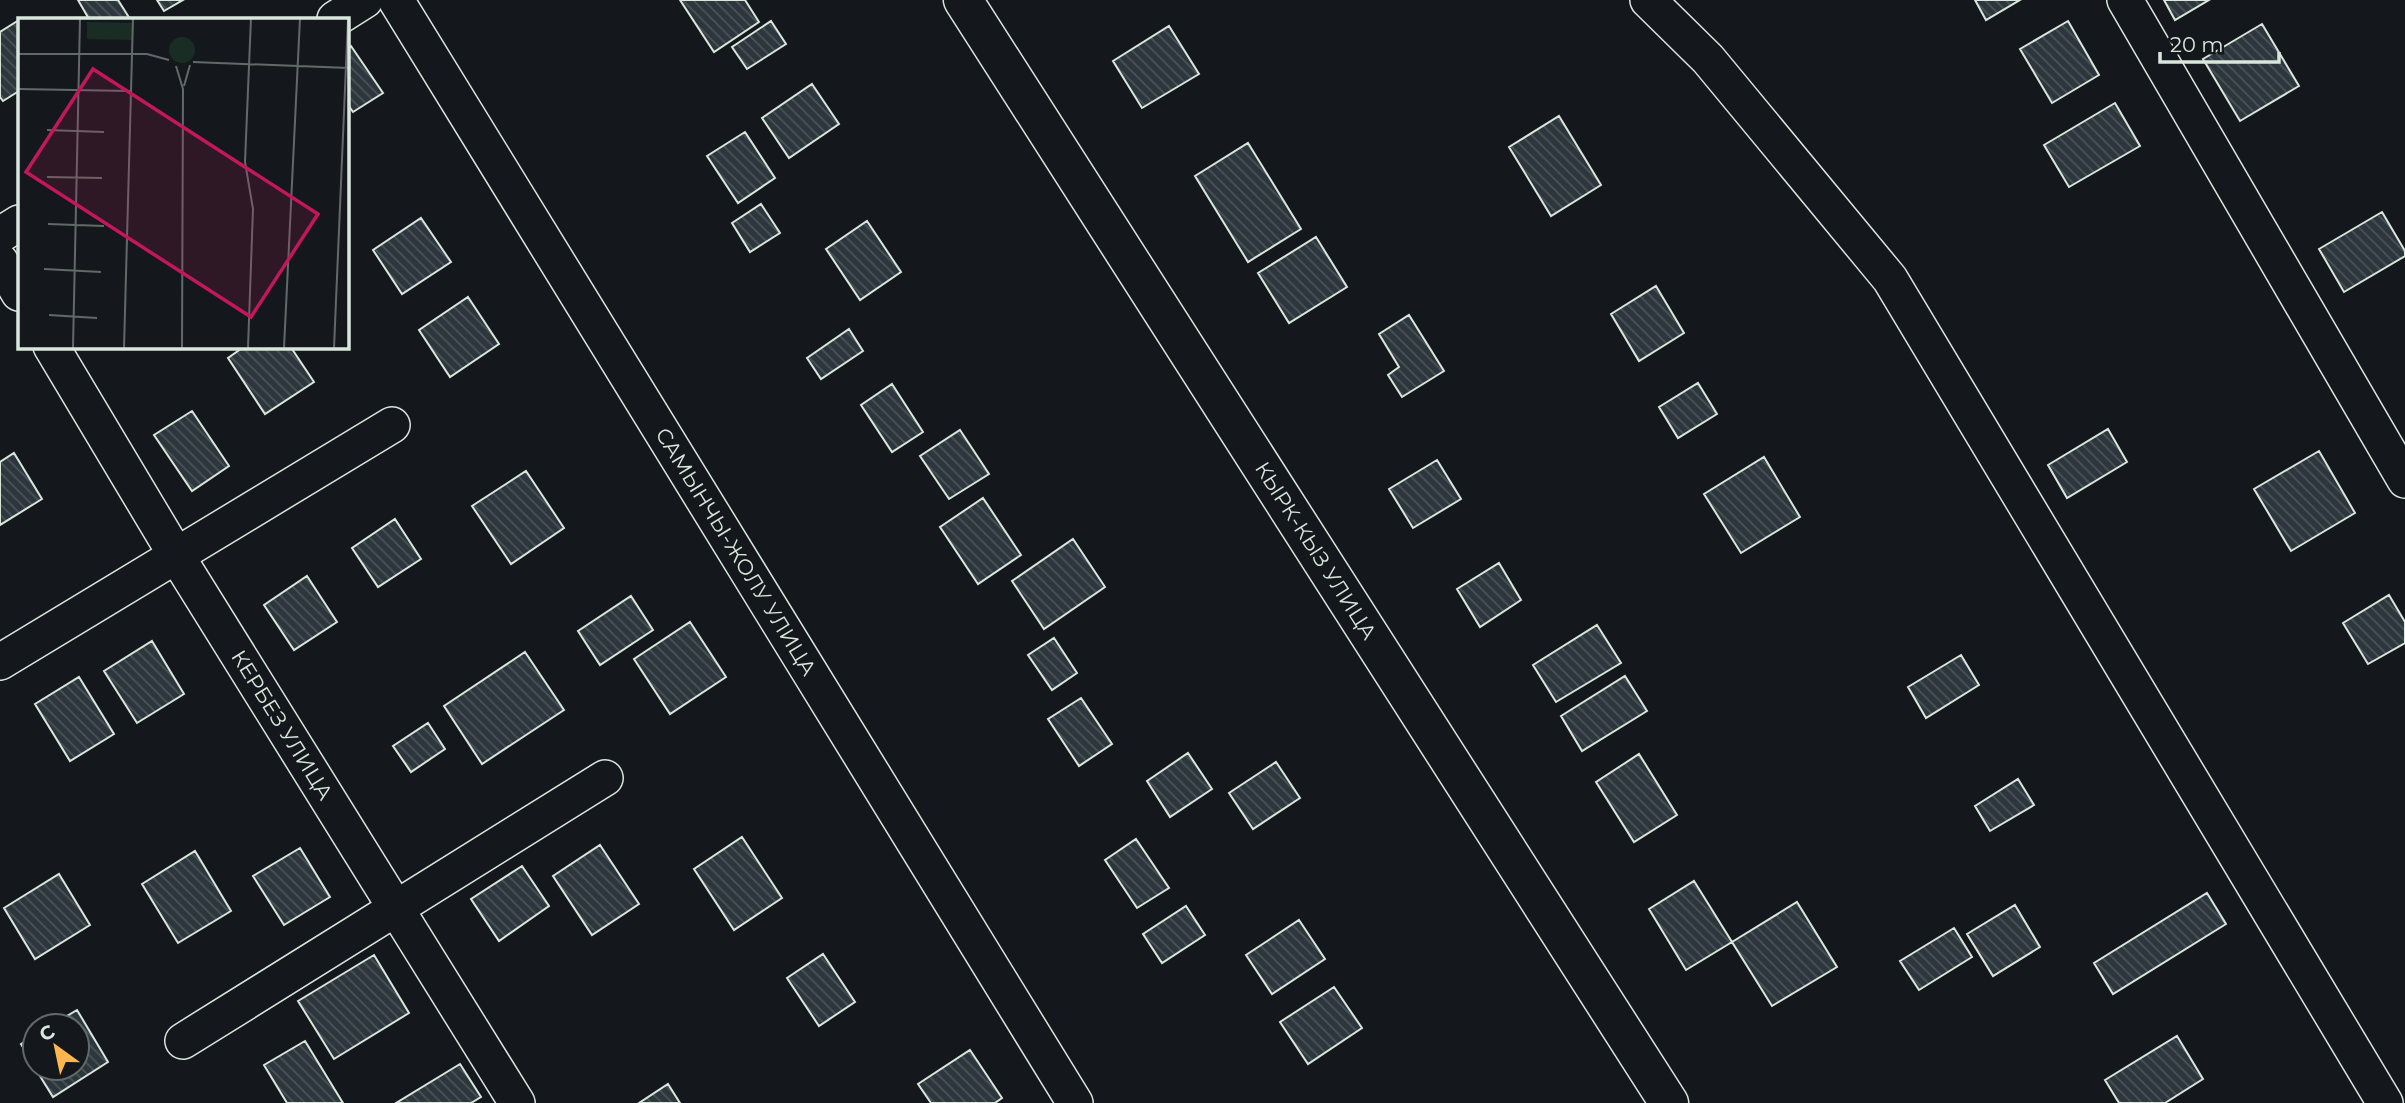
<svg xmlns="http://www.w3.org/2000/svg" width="2405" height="1103" viewBox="0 0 2405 1103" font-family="Montserrat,sans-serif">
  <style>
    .building { fill: url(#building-back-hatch); stroke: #d8e6dc; stroke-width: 2 }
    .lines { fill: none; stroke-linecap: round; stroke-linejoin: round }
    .minor-casing { stroke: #d8e6dc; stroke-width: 38 }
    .tertiary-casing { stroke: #d8e6dc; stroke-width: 41 }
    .minor { stroke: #14181c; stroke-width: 35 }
    .tertiary { stroke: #14181c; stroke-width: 38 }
    .labels { text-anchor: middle; stroke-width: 5; stroke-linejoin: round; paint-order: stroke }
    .street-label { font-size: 21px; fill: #d8e6dc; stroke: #14181c }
    .inset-road { fill: none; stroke: #626a69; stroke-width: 2 }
    .view { fill: #c2185b; fill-opacity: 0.15; stroke: #c2185b; stroke-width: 3.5 }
    .inset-edge { fill: none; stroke: #d8e6dc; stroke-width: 3.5 }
  </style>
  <defs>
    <pattern id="building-back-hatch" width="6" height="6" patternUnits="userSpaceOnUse" patternTransform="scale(1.75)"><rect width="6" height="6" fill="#2c363c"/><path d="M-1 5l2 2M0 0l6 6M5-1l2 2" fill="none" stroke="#4a5358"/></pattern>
  </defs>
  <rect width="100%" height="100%" fill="#14181c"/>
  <!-- building -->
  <path class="building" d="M78,0H118L130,19H89Z
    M157,0H183L164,11Z
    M680,0H745L759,22L714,52Z
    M1975,0H2020L1986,20Z
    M2164,0H2209L2175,20Z
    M19,20V91L3,101L0,97V32Z
    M771,21L786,44L747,69L732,47Z
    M2068,21L2099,75L2052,103L2020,49Z
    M2262,24L2299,86L2240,121L2203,59Z
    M1169,26L1199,74L1142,108L1113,61Z
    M351,46L383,93L353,112L346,102V49Z
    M812,84L839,124L789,158L762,118Z
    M2115,103L2140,146L2069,187L2044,145Z
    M1559,116L1601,185L1551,216L1509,147Z
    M745,132L775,178L738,203L707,156Z
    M1248,143L1301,229L1248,262L1195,176Z
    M761,204L780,233L750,252L732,223Z
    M2382,212L2405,251V256L2344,292L2319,249Z
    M421,218L451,262L402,294L373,250Z
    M867,221L901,272L860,300L826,249Z
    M1316,237L1347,287L1289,323L1258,273Z
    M1656,286L1684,333L1639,361L1611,314Z
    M468,297L499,344L450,377L419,330Z
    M1409,315L1444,371L1402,397L1388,375L1399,367L1379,334Z
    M849,329L863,351L821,379L807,358Z
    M245,346H290L314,382L265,414L228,358Z
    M1698,383L1717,414L1678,438L1659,407Z
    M892,384L923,432L892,452L861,405Z
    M192,411L229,466L192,491L154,435Z
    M2108,429L2127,462L2067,498L2048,465Z
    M960,430L989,474L949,499L920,456Z
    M2319,451L2355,513L2291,551L2254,489Z
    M14,453L42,499L0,525V462Z
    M1764,457L1800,517L1741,553L1704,494Z
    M1437,460L1461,499L1413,528L1389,489Z
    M526,471L564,528L511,564L472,506Z
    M983,498L1021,555L978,584L940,527Z
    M395,519L421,559L378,587L352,548Z
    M1073,539L1105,587L1044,629L1012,581Z
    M1499,563L1521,600L1480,627L1457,589Z
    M307,576L337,622L294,650L264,605Z
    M2389,595L2405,622V643L2368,664L2343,623Z
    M631,596L653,630L600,665L578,631Z
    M690,622L726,677L670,714L634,659Z
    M1597,625L1621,663L1556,702L1533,665Z
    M1054,638L1077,673L1052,690L1028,655Z
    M152,641L184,694L137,723L104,671Z
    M525,652L564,710L482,764L444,706Z
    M1961,655L1979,685L1926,718L1908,687Z
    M1625,676L1647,711L1582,751L1561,716Z
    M79,677L114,734L70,761L35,704Z
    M1081,698L1112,744L1079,766L1048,719Z
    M428,723L445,749L411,772L393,746Z
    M1188,753L1212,789L1170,817L1147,781Z
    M1639,754L1677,815L1634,842L1596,782Z
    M1276,762L1300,798L1253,829L1229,793Z
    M2018,779L2034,805L1990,831L1975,806Z
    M742,837L782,898L734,930L694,869Z
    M1136,839L1169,888L1137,908L1105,860Z
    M600,845L639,904L592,935L553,876Z
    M300,848L330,897L284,925L253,876Z
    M195,851L231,911L178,943L142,884Z
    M522,866L549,906L499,941L471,899Z
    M59,874L90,925L35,959L4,908Z
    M1694,881L1732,942L1686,970L1649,909Z
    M2207,893L2226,924L2113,994L2094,963Z
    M1797,902L1837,967L1772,1006L1732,942Z
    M2015,905L2040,947L1993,976L1967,934Z
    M1186,906L1205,935L1162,963L1143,934Z
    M1299,920L1325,959L1272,994L1246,955Z
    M1954,928L1972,957L1919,990L1900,961Z
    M823,954L855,1002L819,1026L787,978Z
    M374,955L409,1013L334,1059L298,1001Z
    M1334,987L1362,1028L1308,1064L1280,1022Z
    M77,1010L108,1062L53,1097L35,1068H77V1026H50Z
    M35,1035V1067L21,1044Z
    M2177,1036L2203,1079L2165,1103H2119L2105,1080Z
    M305,1041L343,1103H287L264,1065Z
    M970,1050L1002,1098L995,1103H931L918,1084Z
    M460,1064L481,1097L471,1103H396Z
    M668,1084L680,1103H639Z"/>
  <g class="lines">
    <!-- minor casing -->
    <g class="minor-casing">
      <g id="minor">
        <path id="s1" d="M396,0L1075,1103"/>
        <path d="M1648,0L1708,59L1890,279L2385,1103"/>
        <path d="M2125,0L2405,480"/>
        <path d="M335,19L365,0"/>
        <path d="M0,235L19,223"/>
        <path d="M0,261L19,293"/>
        <path id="s2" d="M51,346L176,555L517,1103"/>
        <path d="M0,662L392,425"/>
        <path d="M183,1041L605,778"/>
      </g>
    </g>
    <!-- tertiary casing -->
    <g class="tertiary-casing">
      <g id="tertiary">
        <path id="s3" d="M963,0L1669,1103"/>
      </g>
    </g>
    <!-- minor -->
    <use href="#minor" class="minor"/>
    <!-- tertiary -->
    <use href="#tertiary" class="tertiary"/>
  </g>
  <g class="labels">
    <!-- street labels -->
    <g class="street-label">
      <text dy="7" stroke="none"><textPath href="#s1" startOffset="648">САМЫНЧЫ-ЖОЛУ УЛИЦА</textPath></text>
      <text dy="7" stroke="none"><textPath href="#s3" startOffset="654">КЫРК-КЫЗ УЛИЦА</textPath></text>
      <text dy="7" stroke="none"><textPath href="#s2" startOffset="444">КЕРБЕЗ УЛИЦА</textPath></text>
    </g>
  </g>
  <!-- overview -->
  <g transform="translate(18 18)">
    <rect width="331" height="331" fill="#14181c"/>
    <path d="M151 32a13 13 0 1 1 26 0a13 13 0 1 1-26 0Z" fill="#1a2d24"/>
    <path d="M69,4L114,5V22L69,21Z" fill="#1a2d24"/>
    <path class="inset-road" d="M0,36H129L151,42M175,44L331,50M158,48L165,71L164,330M166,68L172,47M0,71L112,73M29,112L86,114M29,159L84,160M30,206L86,208M26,251L83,254M31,297L79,300M55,330L62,0M106,330L115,0M230,330L235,191L227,144L233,0M266,330L282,0M316,330L330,0"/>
    <path class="view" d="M75,51L300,196L233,299L8,154Z"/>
    <rect width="331" height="331" class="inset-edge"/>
  </g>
  <!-- north arrow -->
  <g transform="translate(56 1047) rotate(327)"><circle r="33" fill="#14181c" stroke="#626a69" stroke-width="2"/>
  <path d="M0-5L12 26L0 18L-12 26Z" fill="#ffb74d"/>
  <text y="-10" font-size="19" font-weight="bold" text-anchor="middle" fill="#d8e6dc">С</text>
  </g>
  <!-- scale -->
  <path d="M2160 52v10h119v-10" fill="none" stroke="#d8e6dc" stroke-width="3.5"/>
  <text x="2170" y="52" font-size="21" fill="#d8e6dc" stroke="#14181c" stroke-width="5" paint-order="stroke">20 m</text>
</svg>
